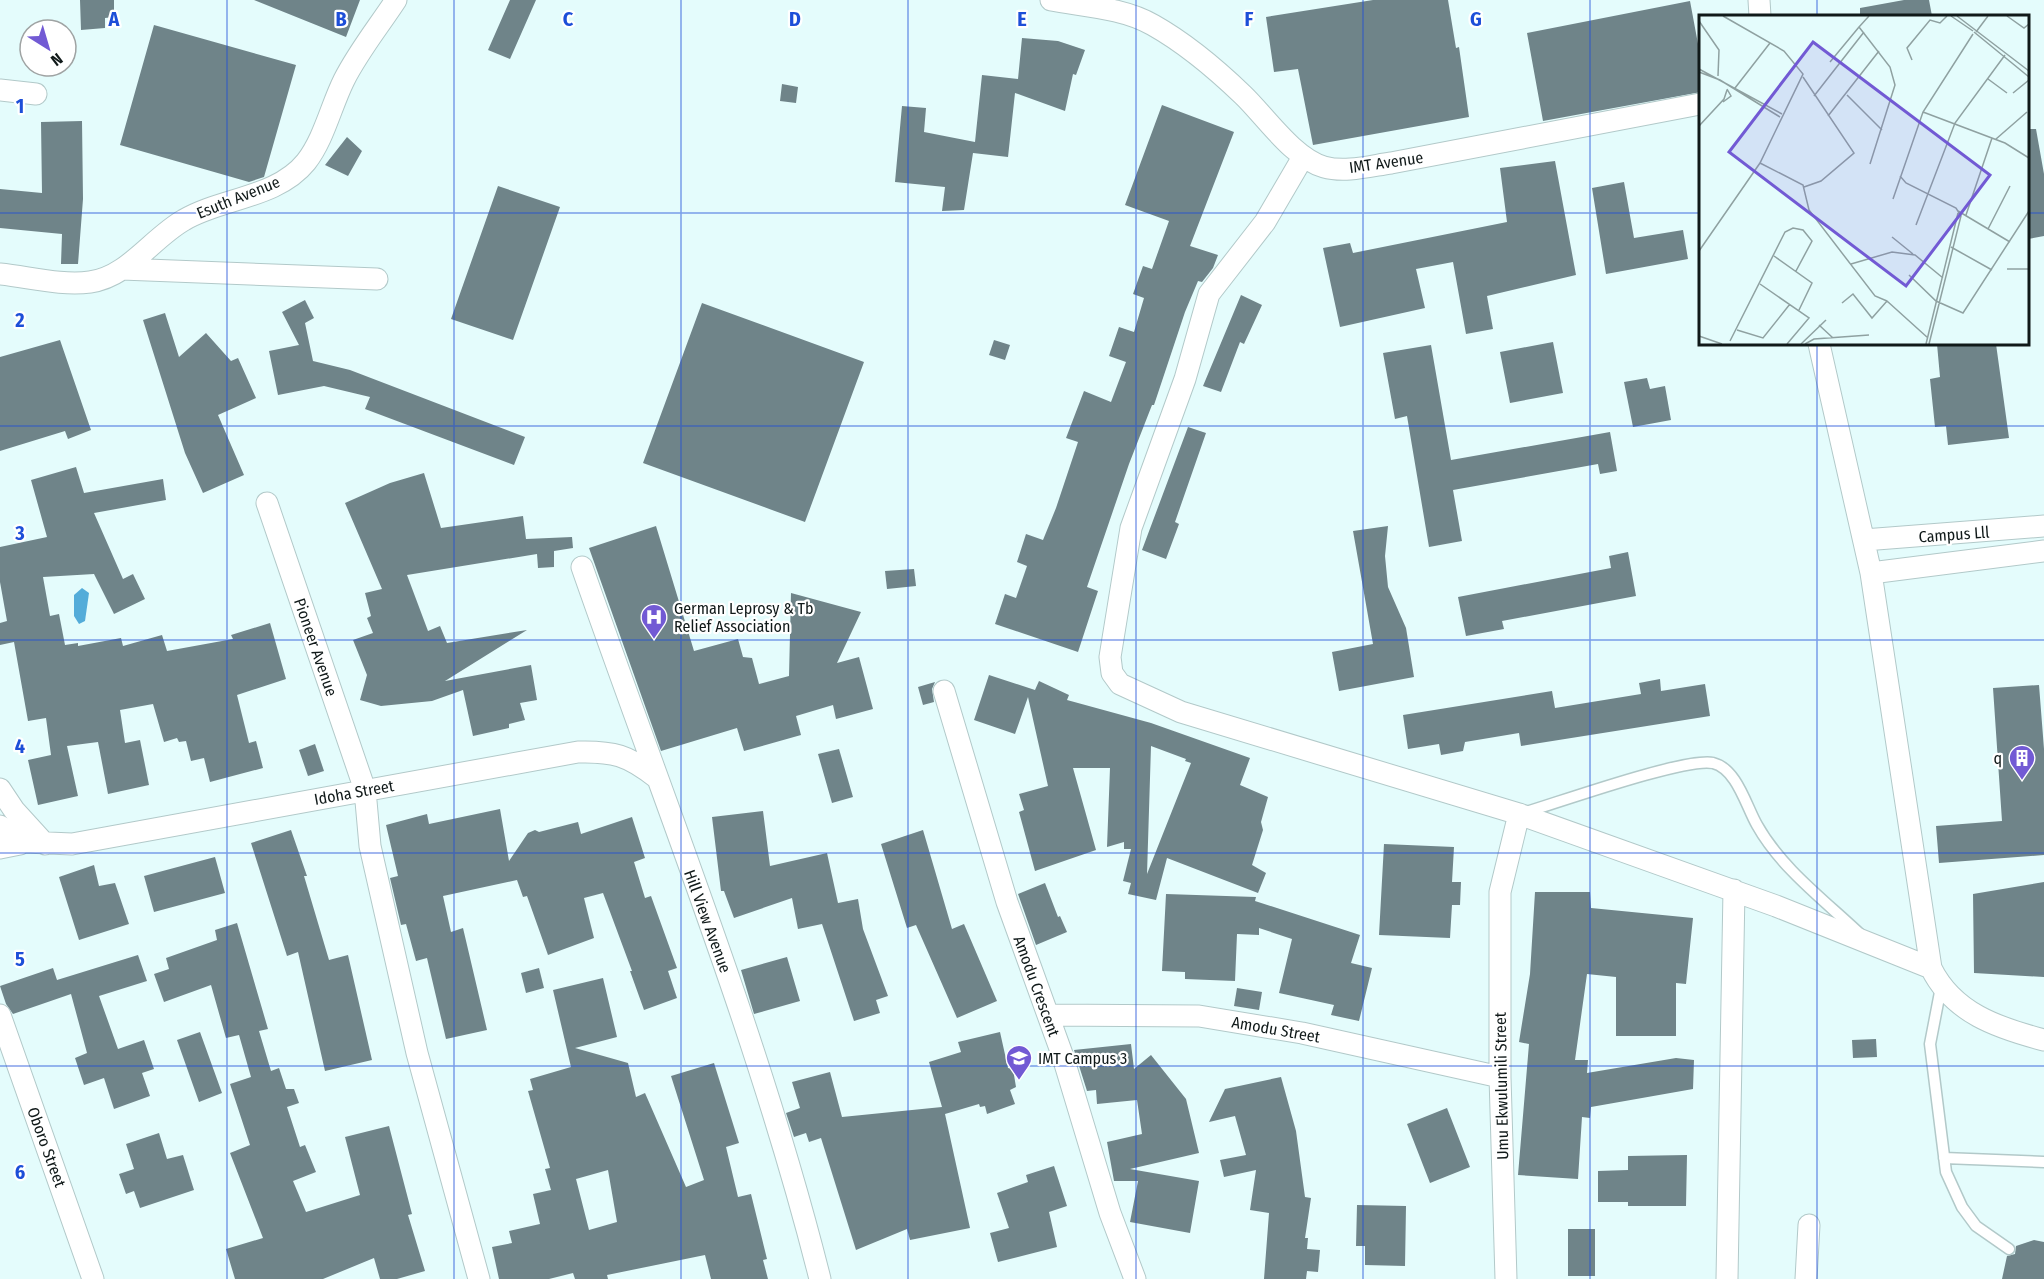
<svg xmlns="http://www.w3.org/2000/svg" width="2044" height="1279" viewBox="0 0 2044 1279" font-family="'Fira Sans Condensed',sans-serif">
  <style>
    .water { fill: #53acd9 }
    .building { fill: #6f8489; fill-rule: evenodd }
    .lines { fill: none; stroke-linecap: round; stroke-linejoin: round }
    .service-casing { stroke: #b2c9c9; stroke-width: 13 }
    .minor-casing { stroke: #b2c9c9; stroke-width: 23 }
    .service { stroke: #fff; stroke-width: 10 }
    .minor { stroke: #fff; stroke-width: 21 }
    .grid { fill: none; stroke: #1d4ed8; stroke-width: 1.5; stroke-opacity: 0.55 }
    .labels { text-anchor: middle; stroke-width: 4.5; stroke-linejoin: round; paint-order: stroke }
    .street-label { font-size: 16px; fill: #101919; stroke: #fff }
    .poi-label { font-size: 16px; fill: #101919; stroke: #fff; text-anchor: start }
    .inset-road { fill: none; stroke: #8fa1a1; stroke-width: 1.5 }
    .view { fill: #725ad4; fill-opacity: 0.15; stroke: #725ad4; stroke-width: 3 }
    .inset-edge { fill: none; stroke: #101919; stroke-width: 3 }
    .grid-label { font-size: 20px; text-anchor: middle; font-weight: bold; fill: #1d4ed8; stroke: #fff; stroke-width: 4.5; stroke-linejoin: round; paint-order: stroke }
  </style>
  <rect width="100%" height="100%" fill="#e4fcfc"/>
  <!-- water -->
  <path class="water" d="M82,588L89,593L85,621L79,624L74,616V595Z"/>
  <!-- building -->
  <path class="building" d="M80,0H114V17L105,18V28L81,30Z
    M254,0H360L346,37Z
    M510,0H536L510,59L488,50Z
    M1373,0H1448L1456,48L1459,47L1469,117L1313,145L1298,69L1274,72L1266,17Z
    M1904,0H1929L1932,16H1860V8Z
    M1690,1L1701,60V92L1543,121L1527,33Z
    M154,25L296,65L264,177L249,182L120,145Z
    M1022,38L1058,41L1085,50L1076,75L1073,74L1065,111L1015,93L1008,157L973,153L964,210L942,211L945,187L895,182L902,106L926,108L924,132L975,142L982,75L1018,79Z
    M782,84L798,87L796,103L780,101Z
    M1162,105L1234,132L1190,246L1218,255L1213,268L1202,282L1198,281L1185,312L1154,405H1152L1129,464L1087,587L1098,591L1078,652L995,624L1005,594L1016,598L1027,566L1017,562L1026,534L1043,540L1056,508L1078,442L1066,438L1084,391L1111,402L1126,362L1109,356L1119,327L1134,332L1144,298L1133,294L1143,266L1152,269L1169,221L1125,205Z
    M82,121L83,199L78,264H61L62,234L0,228V189L42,193L41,122Z
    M2028,129H2036L2044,174V236L2028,239Z
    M347,137L362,151L348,176L325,165Z
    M1555,161L1576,275L1487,296L1493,329L1466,334L1453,262L1416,269L1425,308L1340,327L1323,248L1350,243L1353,253L1507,222L1500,168Z
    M1624,182L1634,238L1683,230L1688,259L1606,274L1592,188Z
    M498,186L560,207L513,340L451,319Z
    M1241,295L1262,305L1244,344L1240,342L1221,392L1203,386Z
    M305,300L314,318L305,323L313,361L350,370L525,437L514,465L365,409L370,397L324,386L278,395L269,351L299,345L282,312Z
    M702,303L864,362L805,522L643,463Z
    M165,313L179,357L206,333L231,361L238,358L256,398L218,415L244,475L203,493L185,453L143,320Z
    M60,340L91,430L68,439L65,431L0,451V357Z
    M994,340L1010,345L1005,360L989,355Z
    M1553,342L1563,393L1510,403L1500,352Z
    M1937,344H1996L2009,438L1948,445L1946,426L1935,427L1930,379L1940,377Z
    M1431,345L1451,460L1610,432L1617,471L1600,474L1598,464L1453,490L1462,541L1429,547L1407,416L1395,419L1383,353Z
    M1647,378L1650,389L1665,386L1671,420L1633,427L1624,382Z
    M1188,427L1206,433L1175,522L1179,524L1166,559L1142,550Z
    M76,467L84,493L163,479L166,500L94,513L123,579L133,574L145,599L114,614L94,574L43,577L50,616L59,614L65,645L78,643V646L121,638L123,646L162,635L167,651L233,639L231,635L270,623L286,679L237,695L249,743L256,741L263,768L210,782L204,758L191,761L186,741L179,742L177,738L164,742L153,704L120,710L125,743L140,740L149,785L108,794L98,742L67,746L78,796L38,805L28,760L51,755L46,718L28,721L14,642L0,645V623L7,621L0,582V547L47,537L31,480Z
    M424,473L441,528L523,516L526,539L572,537L573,548L554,551V567L538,568L537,554L407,575L428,631L440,626L447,643L527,630L445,681L531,665L537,700L520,703L525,720L509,724V728L473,736L463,690L432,701L381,706L360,700L367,675L353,640L373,633L367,618L371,616L365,593L382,589L345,503L390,483Z
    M656,526L694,651L738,639L743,657L752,658L759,684L789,676L791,593L861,612L837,663L859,657L873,709L836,719L833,705L796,716L801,735L744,751L737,728L661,751L589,548Z
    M1388,526L1385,556L1388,587L1406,628L1414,677L1339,691L1332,652L1373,644L1353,531Z
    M1628,552L1636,596L1502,621L1504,629L1466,636L1458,597L1611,568L1609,556Z
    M914,569L916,586L887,589L885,571Z
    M989,675L1035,690L1039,681L1069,695L1067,700L1151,723L1250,758L1240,785L1268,797L1261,822L1263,830L1252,865L1266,873L1258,893L1167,858L1156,900L1128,894L1131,883L1123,881L1131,849H1124V842L1107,847L1110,768H1073L1096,850L1035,871L1019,812L1024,810L1019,794L1048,786L1028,697L1015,734L974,720ZM1151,746L1186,759L1185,761L1191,763L1147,874Z
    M1660,679L1661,691L1705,684L1710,716L1521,746L1519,733L1465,742L1463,751L1441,755L1439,744L1408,749L1403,715L1552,691L1555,708L1641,694L1639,683Z
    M935,682L932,689L934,702L923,705L918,687Z
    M2039,685L2044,749V855L1939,863L1936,826L2002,821L1993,688Z
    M315,744L324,771L308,776L299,750Z
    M839,749L853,797L832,803L818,754Z
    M500,809L509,861L528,833L535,830L539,832L578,822L581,834L632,817L645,858L634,862L645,898L651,896L677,968L668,971L677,998L644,1010L630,971H632L603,893L584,898L594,938L548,955L527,896L523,897L517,880L443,896L451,932L463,928L487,1030L446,1039L427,958L416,961L406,924L401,925L390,878L398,876L386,825L427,814L429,824Z
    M763,811L770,866L827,853L838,903L858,899L863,929L888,996L876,1000L880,1013L854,1021L822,924L798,929L792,898L734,918L724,891H721L712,817Z
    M291,830L307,876H304L329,960L348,955L372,1060L325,1071L298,952L287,956L251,843Z
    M923,830L952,929L964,924L997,1001L957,1018L916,925L907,928L881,844Z
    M1384,844L1454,847L1452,882H1461L1460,905H1452L1450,938L1379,935Z
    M215,857L225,893L154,912L144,876Z
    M94,865L99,886L115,883L129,924L79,940L59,877Z
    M2044,882V977L1974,973L1973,894Z
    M1045,883L1058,917L1060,916L1067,932L1036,945L1018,894Z
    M1535,892H1590L1591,908L1693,918L1686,984L1676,983V1036H1616V977L1587,974L1575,1060H1588L1587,1073L1676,1058L1694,1060L1693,1089L1591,1107L1590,1118L1582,1117L1578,1179L1518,1175L1529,1044L1519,1042L1530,974Z
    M1166,894L1256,897L1255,901L1360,935L1351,963L1372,968L1359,1021L1331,1015L1334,1005L1279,993L1292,939L1259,928V935L1237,934L1235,981L1185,979V972L1162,971Z
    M237,923L268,1029L259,1031L271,1071L279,1068L286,1089H294L299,1103L287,1107L300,1147L305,1145L316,1172L293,1181L306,1212L360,1195L345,1137L389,1126L412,1214L408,1215L425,1271L397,1279H380L374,1258L323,1279H235L226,1249L263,1238L230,1153L250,1145L230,1084L251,1077L239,1035L226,1038L211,985L164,1002L154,974L169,969L166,958L217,940L215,930Z
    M138,955L147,981L99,996L118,1049L144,1040L154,1069L142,1073L150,1096L114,1109L104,1078L84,1085L75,1058L87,1053L71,994L13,1014L6,1004L0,986L53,968L57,980Z
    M787,957L800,1001L754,1014L741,970Z
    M539,968L544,988L526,993L521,973Z
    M603,978L617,1037L575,1048L628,1063L636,1097L645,1093L686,1187L704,1180L671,1076L714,1063L739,1143L726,1147L738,1197L751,1194L767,1259L763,1260L768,1279H711L705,1255L607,1275L608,1279H575L573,1273L549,1279H499L492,1247L512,1243L509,1231L540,1224L533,1194L551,1190L545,1169L550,1168L528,1091L533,1090L530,1079L571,1067L553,990ZM608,1170L617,1222L589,1230L576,1179Z
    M1237,988L1262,992L1259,1010L1234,1006Z
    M200,1032L222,1093L199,1102L177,1040Z
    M1000,1032L1008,1068L1013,1069L1016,1087L1010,1090L1015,1104L987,1114L985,1106L980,1107L979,1104L945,1114L970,1228L910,1240L907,1229L856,1250L821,1138L809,1142L806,1133L794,1137L786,1113L800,1108L792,1082L830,1072L842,1117L942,1107L929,1062L961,1052L958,1042Z
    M1876,1039L1877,1057L1853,1058L1852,1040Z
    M1131,1044L1134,1069L1151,1055L1186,1099L1199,1153L1130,1169L1199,1181L1190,1233L1130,1222L1138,1181H1114L1107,1142L1142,1134L1137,1100L1097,1104L1096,1090L1087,1091L1074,1050Z
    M1281,1077L1296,1131L1305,1197L1311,1198L1305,1238H1308L1307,1249L1320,1250L1318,1272L1307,1271L1306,1279H1264L1269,1213L1250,1210L1256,1170L1224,1177L1220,1160L1246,1155L1235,1116L1209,1122L1225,1089Z
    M1447,1108L1470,1167L1430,1183L1407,1124Z
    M159,1133L167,1159L183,1155L194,1190L140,1208L134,1191L126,1194L119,1174L134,1169L126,1144Z
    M1687,1155L1686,1206H1628V1202H1598V1171L1628,1170V1156Z
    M1054,1166L1067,1206L1049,1212L1057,1247L998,1262L990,1233L1009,1228L997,1193L1028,1182L1026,1175Z
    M1357,1205L1406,1206L1405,1266L1365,1265V1246H1356Z
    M1568,1229H1595V1276H1568Z
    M2034,1240L2044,1242V1279H2002L2007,1256L2015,1254L2016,1246Z"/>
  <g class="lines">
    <!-- service casing -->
    <g class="service-casing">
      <path id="service" d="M1523,813C1557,803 1686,757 1713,763C1737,769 1746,806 1757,825C1781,868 1824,900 1860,934
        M1941,987L1930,1044L1946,1172L1962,1207L1976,1226L2009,1249
        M1944,1158L2044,1162"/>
    </g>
    <!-- minor casing -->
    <g class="minor-casing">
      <path id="minor" d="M1051,0C1084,6 1124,8 1153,25C1185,43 1216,69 1243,95C1265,116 1293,158 1324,167C1345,173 1370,166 1391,163L1700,104
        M1759,0L1760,16
        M0,90L36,94
        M1303,157L1265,222L1209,294L1185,379L1131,528L1110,657L1112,673L1120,684L1181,712L1519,814L1776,906L1931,968
        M122,269L377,279
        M0,274C29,277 62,286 90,282C128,277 152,238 184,220C221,198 277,198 306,162C324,139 331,106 344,80C358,52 379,26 396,0
        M1819,344L1871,573L1931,968C1953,1013 1998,1028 2044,1040
        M267,503L365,790L370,846L417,1053L479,1279
        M1864,540L2044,526
        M582,567C664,803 759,1036 820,1279
        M1871,573L2044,551
        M944,691L1007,902L1062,1054L1110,1213L1135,1279
        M0,789L14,810L45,844
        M0,826L25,842L72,844L578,752C613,751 628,755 657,778
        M0,848L20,844L31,837
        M0,1015L93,1279
        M1048,1015L1199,1016L1302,1033L1500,1077
        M1506,1279L1500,1077V892L1519,814
        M1727,1279L1734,890
        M1806,1279L1809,1225"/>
    </g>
    <!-- service -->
    <use href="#service" class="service"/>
    <!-- minor -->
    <use href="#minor" class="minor"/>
  </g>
  <!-- grid -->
  <path class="grid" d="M227,0V1279M454,0V1279M681,0V1279M908,0V1279M1136,0V1279M1363,0V1279M1590,0V1279M1817,0V16M0,213H1700M2028,213H2044M1817,344V1279M0,426H2044M0,640H2044M0,853H2044M0,1066H2044"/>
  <!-- icons -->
  <defs>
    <g id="hospital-pin" transform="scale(1.35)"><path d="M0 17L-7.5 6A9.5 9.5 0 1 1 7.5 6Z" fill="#725ad4" stroke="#fff"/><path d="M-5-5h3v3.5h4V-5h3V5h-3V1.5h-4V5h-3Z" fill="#fff"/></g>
    <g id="building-pin" transform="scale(1.35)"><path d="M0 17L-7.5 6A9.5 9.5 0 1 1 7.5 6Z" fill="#725ad4" stroke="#fff"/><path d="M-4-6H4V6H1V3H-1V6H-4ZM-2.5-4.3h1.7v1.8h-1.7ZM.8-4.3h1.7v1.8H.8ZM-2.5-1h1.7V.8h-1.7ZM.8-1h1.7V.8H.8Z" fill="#fff"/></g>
    <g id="school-pin" transform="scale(1.35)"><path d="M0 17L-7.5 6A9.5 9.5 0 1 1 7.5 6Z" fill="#725ad4" stroke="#fff"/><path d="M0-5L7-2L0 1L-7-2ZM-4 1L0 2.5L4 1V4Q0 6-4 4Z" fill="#fff"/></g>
  </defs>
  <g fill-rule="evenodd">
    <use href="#hospital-pin" x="654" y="617"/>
    <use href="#building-pin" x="2022" y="758"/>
    <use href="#school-pin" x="1019" y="1058"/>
  </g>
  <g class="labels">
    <!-- street labels -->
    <g class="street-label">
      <text transform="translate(1386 162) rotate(-8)" y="6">IMT Avenue</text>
      <text transform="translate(238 197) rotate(-22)" y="6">Esuth Avenue</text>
      <text transform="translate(1954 534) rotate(-4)" y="6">Campus Lll</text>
      <text transform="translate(316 647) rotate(71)" y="6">Pioneer Avenue</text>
      <text transform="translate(354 792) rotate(-10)" y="6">Idoha Street</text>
      <text transform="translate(708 921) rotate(70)" y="6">Hill View Avenue</text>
      <text transform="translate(1037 986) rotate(70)" y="6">Amodu Crescent</text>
      <text transform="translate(1276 1029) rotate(10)" y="6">Amodu Street</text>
      <text transform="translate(1501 1086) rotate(-91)" y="6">Umu Ekwulumili Street</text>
      <text transform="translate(47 1147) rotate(70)" y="6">Oboro Street</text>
    </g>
    <!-- poi labels -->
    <g class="poi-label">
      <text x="674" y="614">German Leprosy &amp; Tb<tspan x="674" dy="18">Relief Association</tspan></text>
      <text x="2002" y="764" text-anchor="end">q</text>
      <text x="1038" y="1064">IMT Campus 3</text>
    </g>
  </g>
  <!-- overview -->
  <g transform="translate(1699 15)">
    <rect width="330" height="330" fill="#e4fcfc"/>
    <path class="inset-road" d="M170,1L160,12L191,52L196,70L171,149M252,1L274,16M258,1L330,56M308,1L325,13L330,9M0,6L20,35L19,61M275,17L330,62M277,17L289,1M213,45L208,33L231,5L241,8L248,1M131,47L160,12M0,54L83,99M0,57L21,65L81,102M104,62L155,138L122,166L105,172M289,64L308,78M36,73L71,28M314,78L330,65M148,80L183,115M115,81L165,17M24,87L32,81L28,74M224,97L306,128L330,143M129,101L180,36M0,111L25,84L28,75M297,124L328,97M61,148L104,170L110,195L176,281L188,286M201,161L207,168L257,193L262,201L230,329M194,184L224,97L274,19M259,196L311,227M267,200L293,123M217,210L256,108L306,40M289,214L311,171M193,222L214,239M252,232L293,255M0,236L61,148L104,59L85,36L24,1M75,241L113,268L100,295M152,249L193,237L216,240L244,263M308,254H330M210,260L237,286L264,298L330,196M61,269L110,303L88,329M143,288L154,279L173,303L188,286L229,323M120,310L134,323M38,315L64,323L91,289M0,321L23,329M31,326L86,217L94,213L104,215L113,226L97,256M102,329L127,305M106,329L115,324L170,320M227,329L259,198"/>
    <path class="view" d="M114,27L291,160L207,271L30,137Z"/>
    <rect width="330" height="330" class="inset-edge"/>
  </g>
  <g class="grid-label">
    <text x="114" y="26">A</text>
    <text x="341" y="26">B</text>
    <text x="568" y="26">C</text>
    <text x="795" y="26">D</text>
    <text x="1022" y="26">E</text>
    <text x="1249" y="26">F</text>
    <text x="1476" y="26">G</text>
    <text x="20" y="113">1</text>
    <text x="20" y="327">2</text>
    <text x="20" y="540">3</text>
    <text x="20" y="753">4</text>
    <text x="20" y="966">5</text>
    <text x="20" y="1179">6</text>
  </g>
  <!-- north arrow -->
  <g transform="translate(48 48) rotate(143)"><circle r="28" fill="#ffffff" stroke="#9fa3a3" stroke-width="1.5"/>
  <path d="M0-4.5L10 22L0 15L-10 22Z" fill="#725ad4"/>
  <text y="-9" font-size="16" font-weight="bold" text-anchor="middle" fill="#101919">N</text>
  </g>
</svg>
